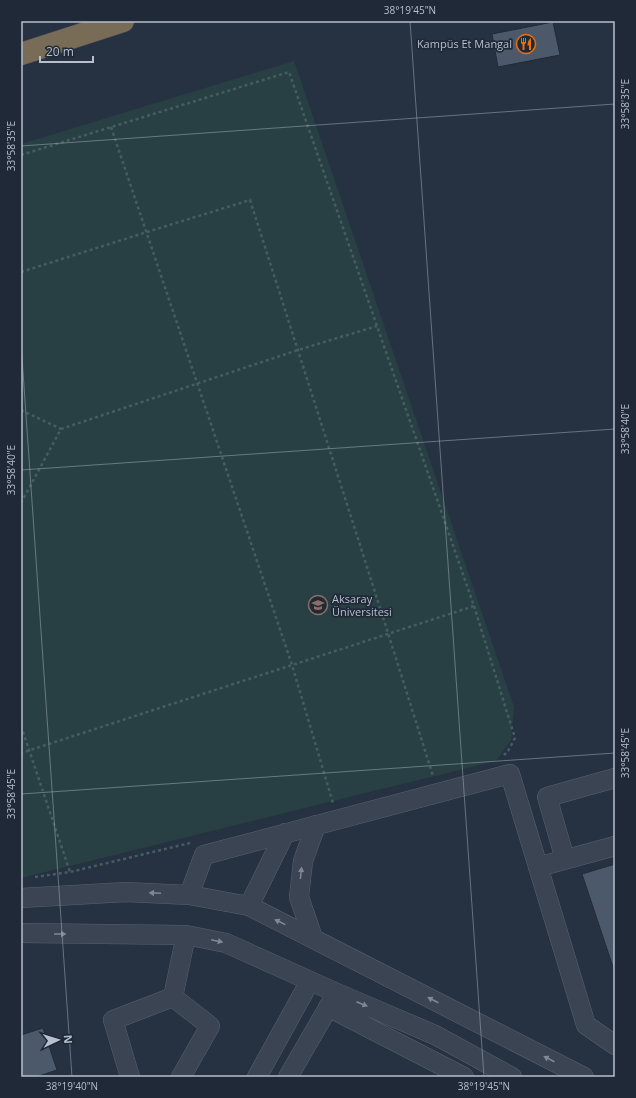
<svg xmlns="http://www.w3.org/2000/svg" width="636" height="1098" viewBox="0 0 636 1098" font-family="'Open Sans',sans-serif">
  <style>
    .green { fill: #284043 }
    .building { fill: #4c596b; stroke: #212b39 }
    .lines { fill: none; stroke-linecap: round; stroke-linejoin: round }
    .minor-casing { stroke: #58626f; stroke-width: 20 }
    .highway-casing { stroke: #454f5c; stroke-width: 23 }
    .path { stroke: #465d60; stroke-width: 2.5; stroke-dasharray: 3 3; stroke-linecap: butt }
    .minor { stroke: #3a4452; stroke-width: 19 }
    .highway { stroke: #786c57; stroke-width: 22 }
    .oneway { fill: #7f8895 }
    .ticks { fill: none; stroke: #b7bfcc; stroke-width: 1; stroke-opacity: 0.45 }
    .labels { text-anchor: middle; stroke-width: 3.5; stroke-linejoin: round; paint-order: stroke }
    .poi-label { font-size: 11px; fill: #b7bfcc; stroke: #1f2937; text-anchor: end }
    .neatline { fill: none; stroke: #b7bfcc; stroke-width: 1.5 }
    .ticks-label { font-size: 10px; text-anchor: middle; fill: #b7bfcc }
  </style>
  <rect width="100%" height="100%" fill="#263242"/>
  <!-- green -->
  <path class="green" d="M294,61L514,707L511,740L496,761L21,878V144Z"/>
  <!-- building -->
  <path class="building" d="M553,22L560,55L498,67L492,34Z
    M615,864V973L582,874Z
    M43,1028L57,1070L36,1077H21V1035Z"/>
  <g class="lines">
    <!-- minor casing -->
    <g class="minor-casing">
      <path id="minor" d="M565,859L547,797L615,778
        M538,867L615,846
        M189,895L204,855L510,774L586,1025L615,1045
        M21,898L126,892L189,895L249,906L584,1077
        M249,906L285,833
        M21,933L186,935L226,943L337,993L435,1035L512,1077
        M313,938L299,897L303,861L316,825
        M328,1007L464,1077
        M130,1077L113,1020L173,997
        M181,1077L210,1026L173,997L186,935
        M257,1077L310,981
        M288,1077L335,996"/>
    </g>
    <!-- highway casing -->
    <g class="highway-casing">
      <path id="highway" d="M21,54L123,21"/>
    </g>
    <!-- path -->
    <path class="path" d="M111,127L292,665L333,803
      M21,155L289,72L474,606L21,753
      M21,272L147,232L250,200L388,633L433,776
      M21,410L61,429
      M21,503L61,429L298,350L377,326
      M474,606L515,738L507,753L501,756
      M21,726L70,872
      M35,877L70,872L190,843"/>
    <!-- minor -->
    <use href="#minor" class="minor"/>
    <!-- highway -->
    <use href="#highway" class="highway"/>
  </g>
  <!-- one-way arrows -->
  <defs><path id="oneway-solid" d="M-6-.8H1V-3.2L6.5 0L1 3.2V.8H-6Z"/></defs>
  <g class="oneway">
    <use href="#oneway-solid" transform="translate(301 873) rotate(-84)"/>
    <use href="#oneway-solid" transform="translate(155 893) rotate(-177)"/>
    <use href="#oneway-solid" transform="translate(280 922) rotate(-154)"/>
    <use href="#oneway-solid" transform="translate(60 934)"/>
    <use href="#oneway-solid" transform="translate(217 941) rotate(12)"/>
    <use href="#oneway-solid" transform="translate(433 1000) rotate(-153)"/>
    <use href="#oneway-solid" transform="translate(362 1004) rotate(23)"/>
    <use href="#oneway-solid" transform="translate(549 1059) rotate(-153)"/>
  </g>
  <!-- ticks -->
  <path class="ticks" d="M410,21L484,1077M21,146L615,104M21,343L72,1077M21,470L615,429M21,794L615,753"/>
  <!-- icons -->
  <defs>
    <g id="restaurant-ring" transform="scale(1)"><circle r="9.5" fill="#1f2937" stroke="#e8710a" stroke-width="1.5"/><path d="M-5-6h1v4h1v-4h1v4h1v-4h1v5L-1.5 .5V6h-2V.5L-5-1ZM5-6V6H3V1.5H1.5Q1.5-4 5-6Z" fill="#e8710a"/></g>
    <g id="university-ring" transform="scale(1)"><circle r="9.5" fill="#1f2937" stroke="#8d6e63" stroke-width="1.5"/><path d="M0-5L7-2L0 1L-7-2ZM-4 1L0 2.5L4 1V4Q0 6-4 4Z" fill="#8d6e63"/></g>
  </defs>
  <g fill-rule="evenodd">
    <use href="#restaurant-ring" x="526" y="44"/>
    <use href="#university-ring" x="318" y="605"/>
  </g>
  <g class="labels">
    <!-- poi labels -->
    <g class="poi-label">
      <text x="512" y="48">Kampüs Et Mangal</text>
      <text x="332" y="603" text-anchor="start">Aksaray<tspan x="332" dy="13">Üniversitesi</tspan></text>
    </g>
  </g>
  <!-- border -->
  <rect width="636" height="1098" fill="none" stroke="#1f2937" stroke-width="44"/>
  <!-- north arrow -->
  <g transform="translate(58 1040) rotate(86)" stroke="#1f2937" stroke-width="3" paint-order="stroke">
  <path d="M0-3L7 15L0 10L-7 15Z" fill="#b7bfcc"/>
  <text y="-6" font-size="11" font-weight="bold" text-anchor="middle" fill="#b7bfcc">N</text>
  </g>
  <!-- scale -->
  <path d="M40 56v6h53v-6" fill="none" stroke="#b7bfcc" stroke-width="2"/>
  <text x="46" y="56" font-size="12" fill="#b7bfcc" stroke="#1f2937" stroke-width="3" paint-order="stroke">20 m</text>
  <rect x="22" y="22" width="592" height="1054" class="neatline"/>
  <g class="ticks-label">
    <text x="410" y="14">38°19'45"N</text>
    <text transform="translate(625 104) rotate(-90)" y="4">33°58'35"E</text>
    <text transform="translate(11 146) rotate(-90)" y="4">33°58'35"E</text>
    <text transform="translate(625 429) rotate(-90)" y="4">33°58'40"E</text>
    <text transform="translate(11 470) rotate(-90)" y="4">33°58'40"E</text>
    <text transform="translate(625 753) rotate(-90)" y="4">33°58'45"E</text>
    <text transform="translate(11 794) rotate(-90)" y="4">33°58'45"E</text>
    <text x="72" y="1090">38°19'40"N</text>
    <text x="484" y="1090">38°19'45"N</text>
  </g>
</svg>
